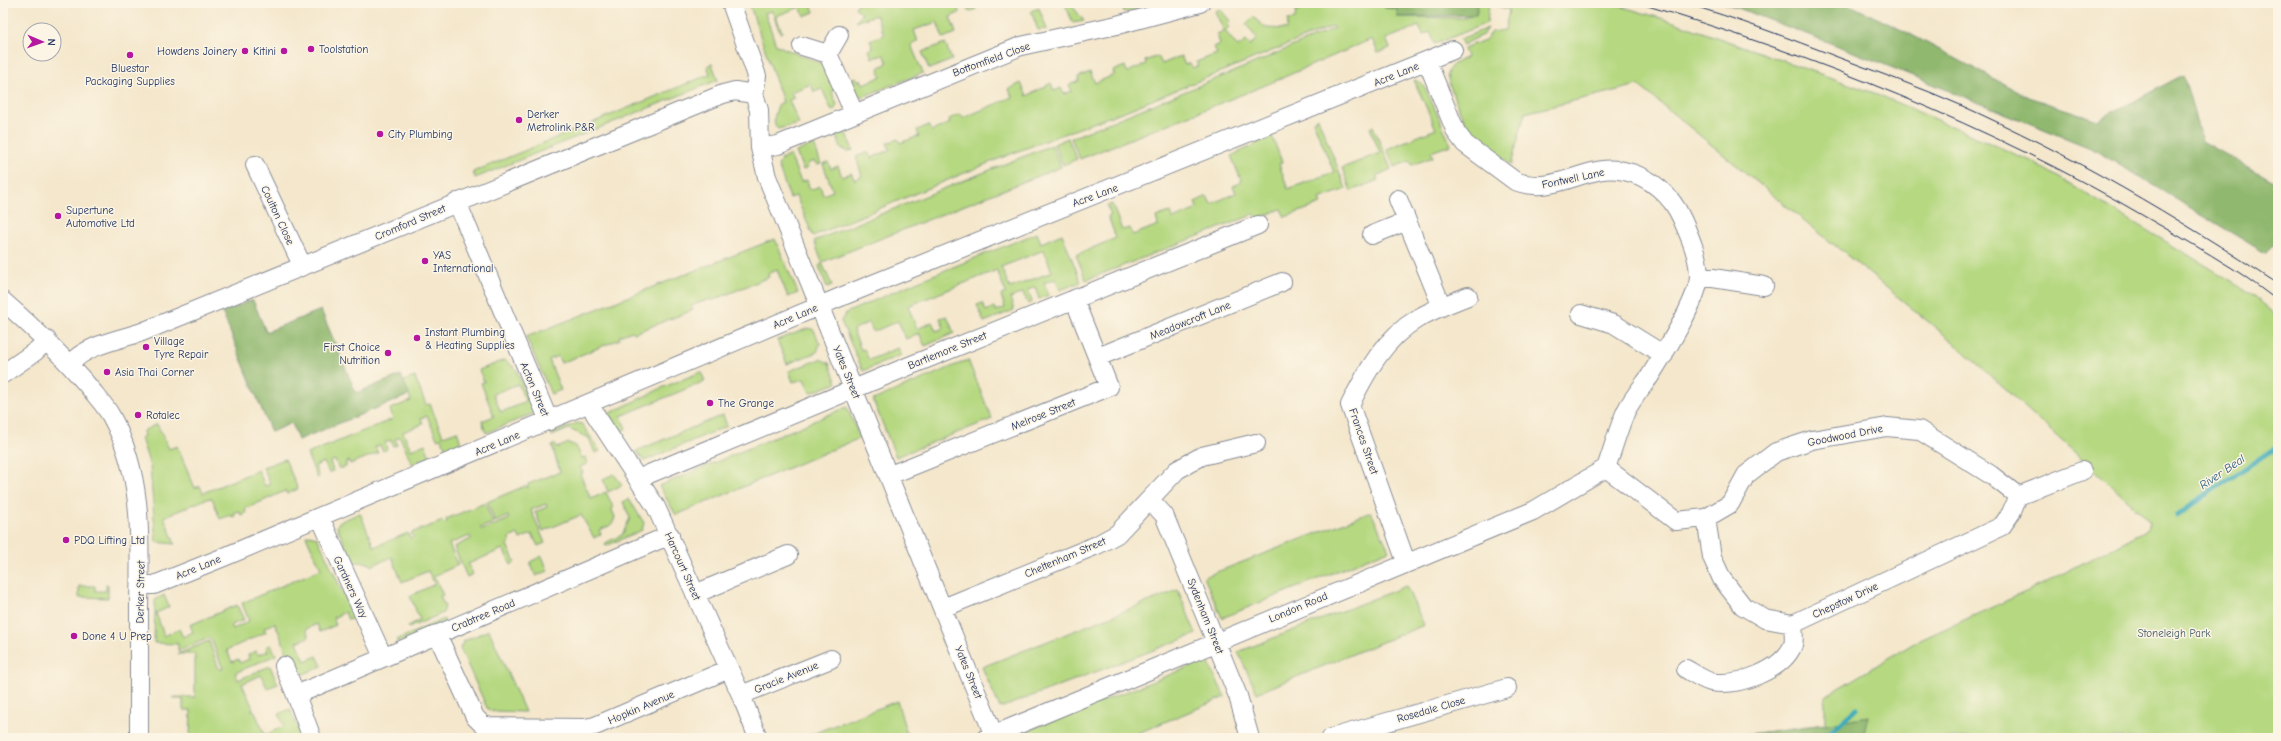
<svg xmlns="http://www.w3.org/2000/svg" width="2281" height="741" viewBox="0 0 2281 741" font-family="'Comic Neue',sans-serif">
  <style>
    .green { fill: #b5d880; stroke: #68846f; fill-rule: evenodd }
    .forest { fill: #90b86e; stroke: #567466 }
    .lines { fill: none; stroke-linecap: round; stroke-linejoin: round }
    .stream { stroke: #3baaba; stroke-width: 5 }
    .minor-casing { stroke: #888b95; stroke-width: 20 }
    .minor { stroke: #fff; stroke-width: 18 }
    .tram { stroke: #1b2f5e; stroke-width: 1 }
    .poi-dot { fill: #b5179e; stroke: #fcf5e5; stroke-width: 1.5 }
    .labels { text-anchor: middle; stroke-width: 3; stroke-linejoin: round; paint-order: stroke }
    .poi-label { font-size: 11px; fill: #1b2f5e; stroke: #fcf5e5; text-anchor: start }
    .street-label { font-size: 11px; fill: #1b2f5e; stroke: #fcf5e5 }
    .park-label { font-size: 11px; fill: #425966; stroke: #fcf5e5 }
    .water-label { font-size: 12px; font-style: italic; fill: #265a7e; stroke: #fcf5e5 }
  </style>
  <rect width="100%" height="100%" fill="#fcf5e5"/>
  <filter id="ink" filterUnits="userSpaceOnUse"><feTurbulence type="fractalNoise" baseFrequency=".025" numOctaves="2"/><feDisplacementMap in="SourceGraphic" scale="8" xChannelSelector="R" yChannelSelector="G"/><feConvolveMatrix kernelMatrix="1 2 1 2 8 2 1 2 1" color-interpolation-filters="sRGB"/></filter>
  <filter id="wash" filterUnits="userSpaceOnUse"><feTurbulence type="fractalNoise" baseFrequency=".012" numOctaves="4" result="noise"/><feDisplacementMap in="SourceGraphic" scale="16" xChannelSelector="R" yChannelSelector="G"/><feGaussianBlur stdDeviation="0.9" result="paint"/><feColorMatrix in="noise" values="0 0 0 0 0 0 0 0 0 0 0 0 0 0 0 0 0 1.4 0 .05"/><feComposite in="paint" operator="in"/></filter>
  <g filter="url(#wash)">
    <rect width="100%" height="100%" fill="#f4e7cc"/>
    <!-- green -->
    <path class="green" d="M749,3H813L811,4L814,12L804,16L800,7L776,16L782,32L780,33L772,11L765,13L776,45L822,64L827,69L836,90L832,92L837,105L834,110L832,111L822,89L814,92L811,84L791,92L794,98L789,100L799,124L778,129C771,121 775,114 779,104L783,102Z
      M858,3H984L975,6L976,9L969,12L965,4L958,6L959,13L950,17L956,33L943,38L937,22L914,30L918,42L911,45L923,73L862,97L856,93L850,79L856,77L858,81L861,79L863,84L881,77L878,68L886,64L887,61L884,55L872,58L869,50L873,48L870,40L884,35L876,15L856,22L862,13L855,8Z
      M1070,3L1084,21L1073,23L1065,4Z
      M1121,3H1142C1140,11 1131,11 1124,12Z
      M1301,3H1382L1385,8L1397,9L1398,17L1467,18V15L1476,14L1478,3L1489,4L1487,23L1435,44L1430,32L1423,35L1419,26L1386,39L1390,48L1378,53L1372,39L1266,85L1080,159L1071,138L1245,67L1335,28L1333,26L1135,107L1008,155L813,236L796,196L790,198L778,166L782,159L790,155L801,182L807,180L810,190L820,186L823,195L833,191L823,164L828,162L831,169L838,166L842,177L851,173L855,180L862,176L856,157L868,152L871,158L890,150L887,143L898,139L900,143L919,136L917,130L929,125L932,131L950,123L949,119L961,114L963,118L1012,97L1009,89L1021,83L1027,96L1051,83L1054,91L1061,88L1064,94L1072,91L1069,85L1079,81L1078,77L1090,72L1095,83L1114,75L1113,71L1125,66L1127,72L1146,64L1145,61L1158,56L1162,64L1181,56L1185,65L1190,63L1193,68L1198,66L1196,62L1217,54L1214,47L1220,44L1217,34L1224,31L1215,11L1220,9L1230,21L1227,24L1229,27L1225,31L1238,47L1246,41L1250,45L1257,39L1246,24L1253,17L1266,28L1287,29L1288,20L1295,19L1296,10L1300,11Z
      M1498,3H1609L1671,21L1877,94L2031,161L2240,286L2278,317V738H1720L1825,724V696L1916,642L2043,584L2148,529L2150,521L1952,341L1638,85L1525,113L1511,165C1498,155 1483,145 1472,133C1462,120 1451,91 1447,75C1449,64 1458,62 1467,57L1464,48L1485,40L1492,32L1505,30L1509,10L1497,6Z
      M1039,8L1047,29L1038,30L1031,11Z
      M1488,28L1484,34L1463,45L1460,39Z
      M945,43L952,60L929,69L922,52Z
      M712,64L718,80L475,178L473,172L710,74L707,66Z
      M1414,80L1418,81L1425,87L1451,145L1431,152L1433,157L1412,165L1410,161L1394,167L1387,149L1436,129Z
      M1318,118L1346,189L1319,199L1321,204L1285,217L1281,209L1257,219L1254,213L1250,216L1086,280L1076,255L1116,238L1108,216L1111,215L1107,206L1112,204L1122,230L1130,228L1133,235L1158,225L1156,217L1170,212L1173,219L1197,209L1195,202L1207,196L1211,204L1236,193L1233,186L1242,182L1231,156L1272,136L1282,162L1279,164L1288,189L1334,172L1313,121Z
      M1373,126L1391,169L1376,176L1378,180L1351,191L1342,168L1380,153L1370,128Z
      M845,131L853,150L846,152L845,149L842,150L836,135Z
      M1068,138L1077,159L1063,165L1054,144Z
      M814,144L821,164L817,165L814,161L807,164L808,168L803,170L796,152Z
      M1052,145L1061,167L822,262L814,241Z
      M1037,233L1041,243L1062,234L1081,282L1060,290L1055,279L1044,283L1049,295L1039,299L1035,287L1028,290L1032,302L1028,304L1023,293L1010,298L1014,310L984,322L977,305L982,303L986,311L994,307L996,311L1005,308L1001,295L1006,293L997,270L908,306L917,329L932,322L936,331L944,328L940,318L947,316L954,333L925,346L919,333L906,339L898,321L873,332L869,322L853,330L861,350L864,349L869,360L898,348L901,355L863,371L841,321L846,313L916,282ZM1044,250L1052,272L1010,288L1001,267Z
      M775,239L798,293L788,297L777,270L768,274L769,277L711,301L710,299L691,306L693,310L634,333L632,331L619,336L620,339L561,363L558,356L549,360L561,390L551,394L526,337Z
      M822,263L832,285L827,287L819,266Z
      M809,328L814,330L820,344L817,352L787,364L777,340Z
      M820,359L829,363L837,383L810,393L804,379L793,382L789,371Z
      M505,360L516,369L534,413L486,433L482,421L494,416L481,383L484,382L479,370ZM518,384L526,402L501,412L493,394Z
      M968,360L992,419L896,457L873,400Z
      M701,372L705,381L621,416L626,429L621,431L608,414L664,387Z
      M415,377L426,405L430,404L443,436L457,431L461,443L446,449L441,438L437,439L427,416L421,418L423,424L403,432L411,450L425,444L430,457L412,464L400,437L395,439L397,445L393,446L391,440L385,443L387,449L383,451L380,445L375,447L378,453L350,464L349,461L345,463L347,466L339,469L335,460L330,462L333,471L329,473L324,462L315,466L319,477L317,478L307,454L393,419L390,409L411,401L404,381Z
      M847,407L860,438L676,515L659,486Z
      M723,415L727,426L644,461L636,451Z
      M577,423L582,424L600,451L595,453L589,438L569,429L552,436L551,434Z
      M157,424L169,449L177,446L195,488L200,486L203,493L258,470L265,486L270,484L263,467L285,459L298,489L287,494L285,491L245,509L246,513L241,515L239,511L234,513L235,516L232,517L231,515L220,519L212,498L206,499L164,517L175,544L156,542L150,466L141,438L144,436L143,431Z
      M569,443L576,446L582,458L585,457L587,464L580,467L583,473L580,474L591,499L606,492L613,507L611,508L615,517C613,526 607,527 599,530L601,534L594,538L581,515L543,531L535,512L547,507L546,504L531,510L545,543L538,546L532,534L520,539L518,534L509,538L510,543L507,545L515,562L511,565L503,549L468,564L473,574L467,577L454,547L471,539L470,536L449,544L458,565L434,576L443,595L440,596L445,607L443,613L409,628L408,626L420,620L410,596L435,584L428,571L402,582L392,557L371,566L369,563L358,562L354,565L337,527L339,522L360,513L374,547L408,533L410,538L413,537L411,533L443,521L445,523L447,522L446,519L485,503L493,523L480,528L482,530L509,519L508,516L495,522L487,502L525,486L528,488V484L560,472L552,446L555,444L557,448Z
      M614,474L622,485L608,492L603,479Z
      M629,499L644,523L642,530L606,546L605,543L622,535L630,518L623,502Z
      M1371,512L1389,550L1222,618L1204,577Z
      M309,535L317,537L353,614L356,613L370,644L367,646L355,618L348,620L345,612L333,618L336,625L320,632L317,624L306,629L309,637L297,642L305,661L317,656L322,666L304,674L299,672L293,659L290,660L275,623L264,628L266,632L227,650L232,662L238,659L240,663L249,659L248,655L256,651L258,655L268,651L266,647L271,645L276,655L235,673L238,680L270,666L278,684L267,688L261,675L242,684L253,708L251,710H254L265,735L284,726L279,714L290,709L301,735L295,738H190L191,710H183V699H173V697H195V654H178L209,641L219,669H223L211,639L209,638L178,651V644L154,643L155,600L164,595L169,607L156,613L164,636L179,629L183,637L193,632L190,625L237,605L244,620L231,625L233,629L249,621L242,603L321,569L306,536Z
      M542,556L548,571L536,576L530,562Z
      M106,585H108V598L79,597V586H95V591H106Z
      M1406,586L1424,625L1257,693L1238,652Z
      M1178,590L1196,634L1000,708L982,667Z
      M444,619L445,623L398,643L396,640Z
      M489,630L525,712L491,711L487,708L460,648L464,641Z
      M1207,660L1225,697L1126,738L1011,737Z
      M897,701L908,738H802Z"/>
    <!-- forest -->
    <path class="forest" d="M1382,3H1489H1478L1476,15L1397,17V9L1385,8Z
      M1725,3H1846L1908,33L2028,97L2098,120L2183,75L2202,141L2278,184V240L2265,253L2093,149L1851,51Z
      M253,300L266,332L321,310L356,393L401,375L409,395L298,440L292,423L271,432L222,312Z
      M1868,716L1863,738H1720L1825,724Z"/>
    <g class="lines">
      <!-- stream -->
      <path class="stream" d="M2176,515L2278,446
        M1823,738L1857,708"/>
    </g>
  </g>
  <g filter="url(#ink)">
    <g class="lines">
      <!-- minor casing -->
      <g class="minor-casing">
        <path id="minor" d="M731,3L757,76L754,94L759,110L760,148L767,177L995,738
          M839,35L828,54L854,113
          M802,46L828,54
          M1427,61L1456,132L1465,144L1515,181C1556,197 1586,162 1624,171C1650,176 1672,196 1682,219C1690,237 1699,257 1699,277C1698,301 1663,355 1650,376C1642,387 1632,399 1626,411C1618,429 1613,449 1606,468
          M760,148L778,145L1021,46L1117,25L1200,3
          M255,165L302,265
          M1398,199L1442,307
          M457,202L549,421
          M1372,235L1407,221
          M1699,278H1713L1764,286
          M3,301C34,328 62,355 89,387C96,396 105,405 111,416C144,475 140,542 139,608C139,651 139,695 139,738
          M1581,314L1614,324L1664,355
          M1098,357L1282,282
          M70,364C86,345 118,340 142,332L723,94L735,91L754,94
          M3,374L36,351L47,340
          M590,403L595,414L656,507L741,695L758,738
          M1606,468L1676,521L1706,518L1730,504L1746,475L1776,452L1812,440L1887,427L1919,430L1991,475L2018,496L2082,471
          M890,475L1109,387L1074,299
          M638,480L649,474L909,366L1258,225
          M1150,500L1164,515L1238,696L1250,738
          M320,517L383,657
          M1706,518L1712,557L1722,579L1743,606L1765,619L1793,624L2002,526L2011,513L2018,496
          M1406,562L1350,405C1366,372 1385,338 1417,319C1433,309 1451,303 1468,296
          M140,585H154L224,557L843,296L1453,50
          M695,594L788,555
          M943,608L1097,545L1117,534L1177,470L1202,456L1256,443
          M437,634L475,717L482,724L490,727L585,728L595,726L729,669
          M284,666L296,695
          M1686,669C1693,673 1703,680 1711,682C1737,687 1782,671 1793,645C1795,639 1793,630 1793,624
          M741,695L831,659
          M312,738L296,695L670,535
          M986,738L1533,511L1606,468
          M1331,738L1507,688"/>
      </g>
      <!-- minor -->
      <use href="#minor" class="minor"/>
      <!-- tram -->
      <path class="tram" d="M1638,3C1815,56 1989,125 2149,219C2177,235 2205,251 2232,268C2248,278 2263,290 2278,301
        M1684,3C1738,19 1789,38 1840,58C1879,73 1920,87 1958,104C2070,154 2176,216 2278,284"/>
    </g>
  </g>
  <!-- markers -->
  <g class="poi-dot">
    <circle cx="311" cy="49" r="4"/>
    <circle cx="245" cy="51" r="4"/>
    <circle cx="284" cy="51" r="4"/>
    <circle cx="130" cy="55" r="4"/>
    <circle cx="519" cy="120" r="4"/>
    <circle cx="380" cy="134" r="4"/>
    <circle cx="58" cy="216" r="4"/>
    <circle cx="425" cy="261" r="4"/>
    <circle cx="417" cy="338" r="4"/>
    <circle cx="146" cy="347" r="4"/>
    <circle cx="388" cy="353" r="4"/>
    <circle cx="107" cy="372" r="4"/>
    <circle cx="710" cy="403" r="4"/>
    <circle cx="138" cy="415" r="4"/>
    <circle cx="66" cy="540" r="4"/>
    <circle cx="74" cy="636" r="4"/>
  </g>
  <g class="labels">
    <!-- poi labels -->
    <g class="poi-label">
      <text x="319" y="53">Toolstation</text>
      <text x="237" y="55" text-anchor="end">Howdens Joinery</text>
      <text x="276" y="55" text-anchor="end">Kitini</text>
      <text x="130" y="72" text-anchor="middle">Bluestar<tspan x="130" dy="13">Packaging Supplies</tspan></text>
      <text x="527" y="118">Derker<tspan x="527" dy="13">Metrolink P&amp;R</tspan></text>
      <text x="388" y="138">City Plumbing</text>
      <text x="66" y="214">Supertune<tspan x="66" dy="13">Automotive Ltd</tspan></text>
      <text x="433" y="259">YAS<tspan x="433" dy="13">International</tspan></text>
      <text x="425" y="336">Instant Plumbing<tspan x="425" dy="13">&amp; Heating Supplies</tspan></text>
      <text x="154" y="345">Village<tspan x="154" dy="13">Tyre Repair</tspan></text>
      <text x="380" y="351" text-anchor="end">First Choice<tspan x="380" dy="13">Nutrition</tspan></text>
      <text x="115" y="376">Asia Thai Corner</text>
      <text x="718" y="407">The Grange</text>
      <text x="146" y="419">Rotalec</text>
      <text x="74" y="544">PDQ Lifting Ltd</text>
      <text x="82" y="640">Done 4 U Prep</text>
    </g>
    <!-- street labels -->
    <g class="street-label">
      <text transform="translate(991 59) rotate(-20)" y="4">Bottomfield Close</text>
      <text transform="translate(1396 74) rotate(-22)" y="4">Acre Lane</text>
      <text transform="translate(1573 178) rotate(-12)" y="4">Fontwell Lane</text>
      <text transform="translate(1095 195) rotate(-20)" y="4">Acre Lane</text>
      <text transform="translate(278 215) rotate(65)" y="4">Coulton Close</text>
      <text transform="translate(410 222) rotate(-23)" y="4">Cromford Street</text>
      <text transform="translate(795 316) rotate(-23)" y="4">Acre Lane</text>
      <text transform="translate(1190 320) rotate(-22)" y="4">Meadowcroft Lane</text>
      <text transform="translate(947 350) rotate(-22)" y="4">Bartlemore Street</text>
      <text transform="translate(847 372) rotate(68)" y="4">Yates Street</text>
      <text transform="translate(535 389) rotate(67)" y="4">Acton Street</text>
      <text transform="translate(1043 414) rotate(-22)" y="4">Melrose Street</text>
      <text transform="translate(1845 435) rotate(-11)" y="4">Goodwood Drive</text>
      <text transform="translate(1364 441) rotate(71)" y="4">Frances Street</text>
      <text transform="translate(497 443) rotate(-23)" y="4">Acre Lane</text>
      <text transform="translate(1065 557) rotate(-23)" y="4">Cheltenham Street</text>
      <text transform="translate(683 566) rotate(66)" y="4">Harcourt Street</text>
      <text transform="translate(198 567) rotate(-22)" y="4">Acre Lane</text>
      <text transform="translate(351 587) rotate(65)" y="4">Gardners Way</text>
      <text transform="translate(140 592) rotate(-89)" y="4">Derker Street</text>
      <text transform="translate(1845 600) rotate(-25)" y="4">Chepstow Drive</text>
      <text transform="translate(1298 607) rotate(-23)" y="4">London Road</text>
      <text transform="translate(483 615) rotate(-23)" y="4">Crabtree Road</text>
      <text transform="translate(1206 616) rotate(68)" y="4">Sydenham Street</text>
      <text transform="translate(969 672) rotate(68)" y="4">Yates Street</text>
      <text transform="translate(786 677) rotate(-22)" y="4">Gracie Avenue</text>
      <text transform="translate(641 707) rotate(-23)" y="4">Hopkin Avenue</text>
      <text transform="translate(1431 709) rotate(-16)" y="4">Rosedale Close</text>
    </g>
    <!-- park labels -->
    <g class="park-label">
      <text x="2174" y="637">Stoneleigh Park</text>
    </g>
    <!-- water labels -->
    <g class="water-label">
      <text transform="translate(2222 472) rotate(-34)" y="4">River Beal</text>
    </g>
  </g>
  <!-- margin -->
  <rect width="2281" height="741" fill="none" stroke="#fcf5e5" stroke-width="16"/>
  <!-- north arrow -->
  <g transform="translate(42 42) rotate(92)"><circle r="19" fill="#fcf5e5" stroke="#a2a6af"/>
  <path d="M0-3L7 15L0 10L-7 15Z" fill="#b5179e"/>
  <text y="-6" font-size="11" font-weight="bold" text-anchor="middle" fill="#1b2f5e">N</text>
  </g>
</svg>
